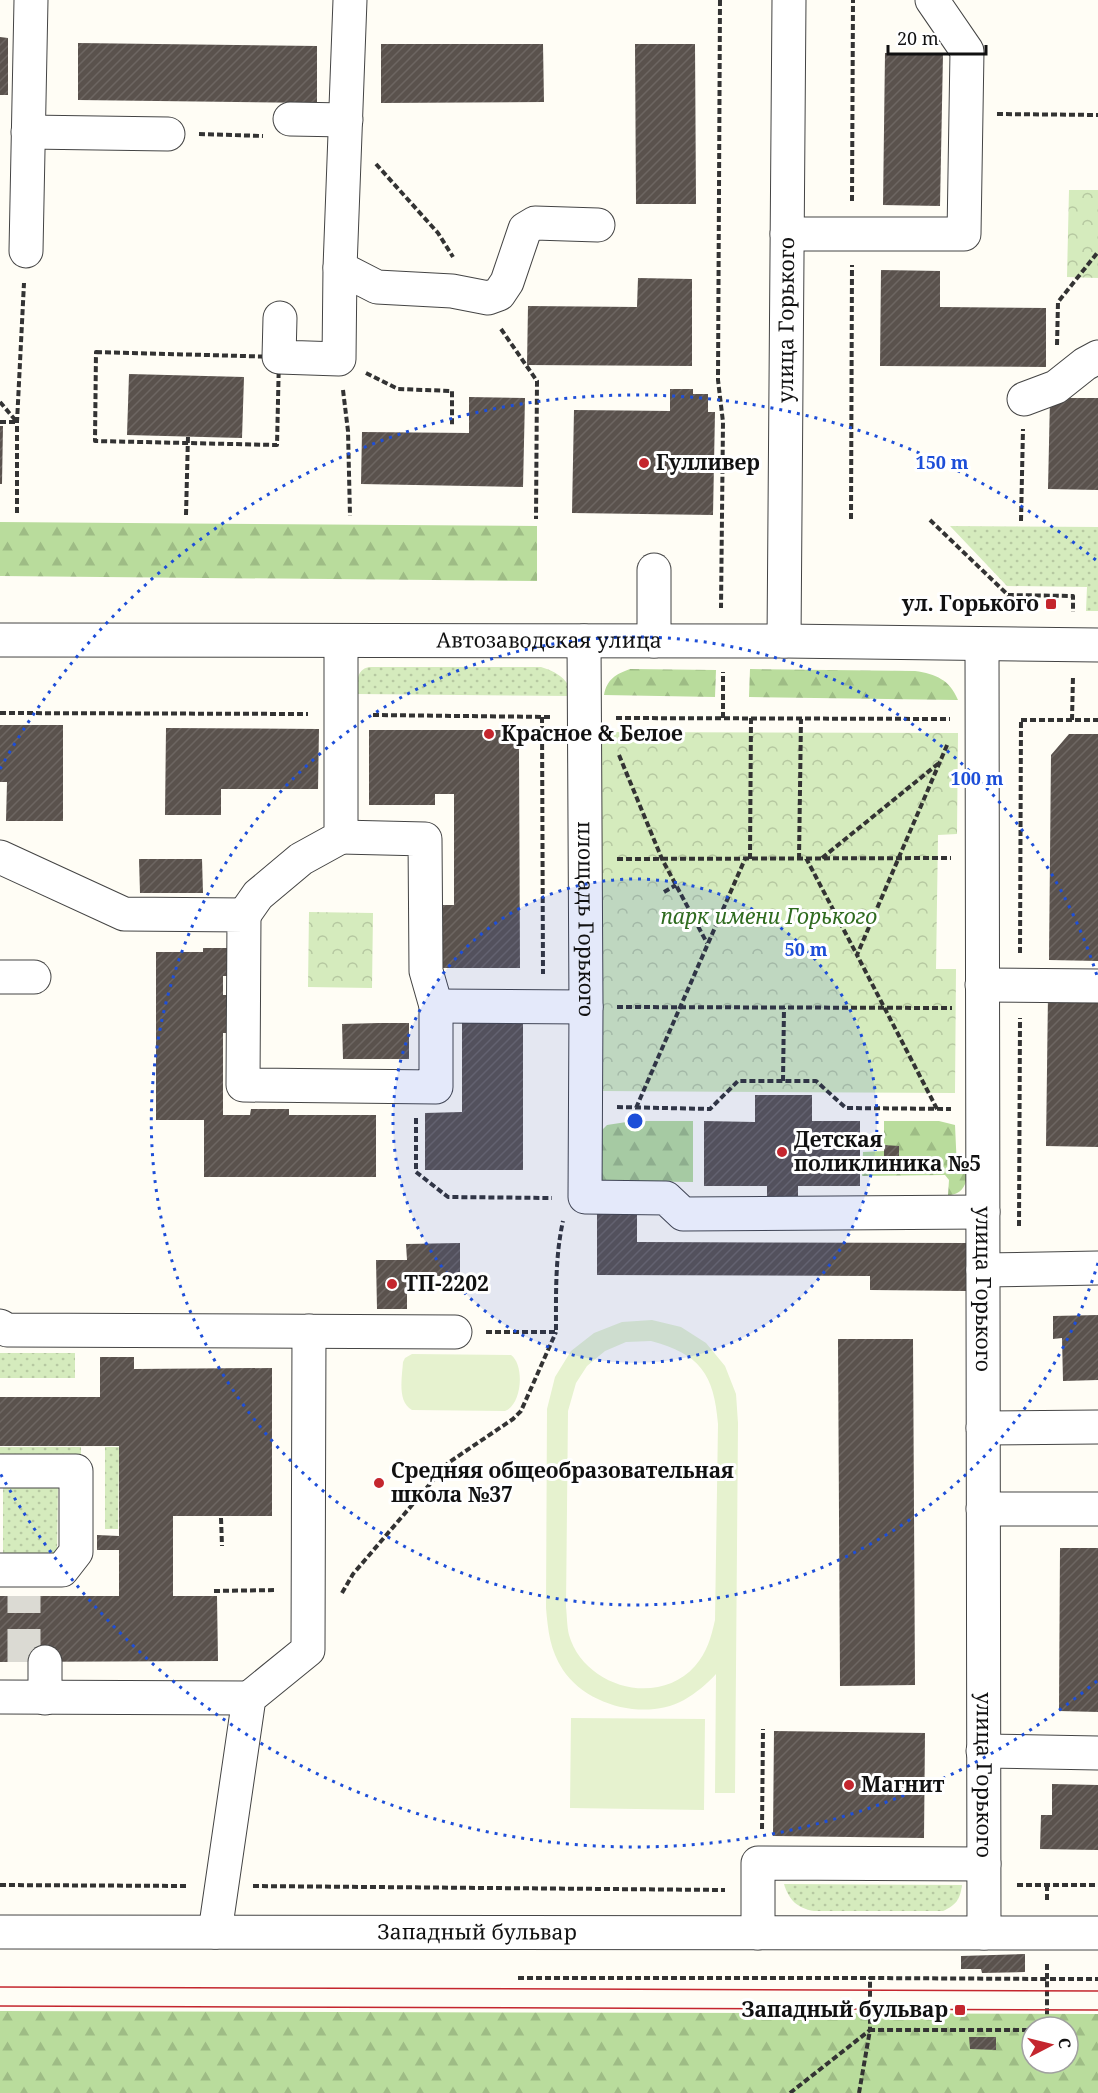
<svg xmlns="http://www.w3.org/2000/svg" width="1098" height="2093" viewBox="0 0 1098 2093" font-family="'Noto Serif',serif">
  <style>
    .grass { fill: url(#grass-dots) }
    .forest { fill: url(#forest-firs); fill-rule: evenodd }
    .park { fill: url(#park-crowns) }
    .pitch { fill: #e6f2cf; fill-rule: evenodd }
    .building { fill: url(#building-hatch) }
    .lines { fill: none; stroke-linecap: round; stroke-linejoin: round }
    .minor-tunnel { stroke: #dbdad3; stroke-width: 33; stroke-dasharray: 33 16; stroke-linecap: butt }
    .minor-casing { stroke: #444; stroke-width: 35 }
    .path { stroke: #333; stroke-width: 4; stroke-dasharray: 6 3; stroke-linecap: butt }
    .minor { stroke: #fff; stroke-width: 33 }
    .tram { stroke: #c4262e; stroke-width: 1.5 }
    .ring { fill: none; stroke: #1d4ed8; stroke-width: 3; stroke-dasharray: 3 6 }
    .poi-dot { fill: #c4262e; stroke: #fff; stroke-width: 2 }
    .labels { text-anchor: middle; stroke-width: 6; stroke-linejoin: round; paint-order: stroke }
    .street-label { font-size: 21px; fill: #111; stroke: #fff }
    .poi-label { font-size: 21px; font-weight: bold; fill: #111; stroke: #fff; text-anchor: start }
    .park-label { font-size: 21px; font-style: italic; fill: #2f6b1f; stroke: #fff }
    .centre { fill: #1d4ed8; stroke: #fff; stroke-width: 3 }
    .ring-label { font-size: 18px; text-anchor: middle; font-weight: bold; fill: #1d4ed8; stroke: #fff; stroke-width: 6; stroke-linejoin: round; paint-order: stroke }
  </style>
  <defs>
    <pattern id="grass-dots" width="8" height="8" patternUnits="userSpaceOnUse" patternTransform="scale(1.5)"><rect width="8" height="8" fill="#d5ebbd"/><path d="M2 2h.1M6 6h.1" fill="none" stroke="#b6c8a1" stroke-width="1.8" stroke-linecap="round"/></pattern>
    <pattern id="forest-firs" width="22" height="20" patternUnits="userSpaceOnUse" patternTransform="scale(1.5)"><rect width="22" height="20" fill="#b9dc9c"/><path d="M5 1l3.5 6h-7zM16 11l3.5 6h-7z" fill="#9ebc85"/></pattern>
    <pattern id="park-crowns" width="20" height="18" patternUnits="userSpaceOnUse" patternTransform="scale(1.5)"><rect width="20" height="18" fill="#d5ebbd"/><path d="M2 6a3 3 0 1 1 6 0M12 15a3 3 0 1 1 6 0" fill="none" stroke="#b6c8a1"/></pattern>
    <pattern id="building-hatch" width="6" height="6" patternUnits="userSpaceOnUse" patternTransform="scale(1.5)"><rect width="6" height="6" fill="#5a524d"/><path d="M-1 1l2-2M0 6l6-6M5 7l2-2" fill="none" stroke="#6d6662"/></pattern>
  </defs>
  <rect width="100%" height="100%" fill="#fffdf5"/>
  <!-- grass -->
  <path class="grass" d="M950,526L1098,527V611H1086L1087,587L1007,586Z
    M369,667H541C557,672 569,679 572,696L357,694C358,683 355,670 369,667Z
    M0,1353H75V1378H0Z
    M0,1447H81V1459L0,1458Z
    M105,1447H119L118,1529H105Z
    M3,1480H58L57,1554L3,1553Z
    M784,1884L962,1885C960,1900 956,1905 943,1911H814C797,1908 789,1900 784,1884Z"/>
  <!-- forest -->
  <path class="forest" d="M0,522L537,526V581L0,576Z
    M630,669L716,670L715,697L604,695C607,679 616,674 630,669Z
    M750,669L915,671C936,674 950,680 958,700L749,697Z
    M633,1121H693V1182L597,1181L598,1134L607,1125Z
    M884,1121H939L955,1125L957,1169L968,1173C966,1185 962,1195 948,1195L949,1180L945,1175L862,1176L863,1152L884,1151Z
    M0,2011L1098,2014V2093H0ZM1032,2027H1068V2063H1032Z"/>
  <!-- park -->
  <path class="park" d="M1069,190H1098V278L1067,277Z
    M600,732L958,733L957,834L938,835L936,969H956L955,1093L602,1091Z
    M309,912L373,913L372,988L308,987Z"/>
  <!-- pitch -->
  <path class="pitch" d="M652,1320L681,1327L706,1343L725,1366L736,1394L738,1423L735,1793H715L716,1674C707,1684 696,1693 684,1700C646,1721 587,1706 563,1670C550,1650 548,1631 546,1608L547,1409L555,1377L571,1351L594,1333L622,1322ZM651,1341C700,1354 714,1374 718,1424L715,1620C711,1638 707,1652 695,1666C658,1708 584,1687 569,1635C567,1627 567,1616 566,1607L568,1411L576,1383L587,1366L605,1351L626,1342Z
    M412,1354L511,1355C525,1365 522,1405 505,1411L412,1410C397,1402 402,1377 403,1362L405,1358Z
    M571,1718L705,1719L704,1810L570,1808Z"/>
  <!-- building -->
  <path class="building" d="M0,37L8,38V95H0Z
    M78,43L317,46V103L78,100Z
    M381,44H543L544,102L381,103Z
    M635,44H695L696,204H636Z
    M885,53L943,54L940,206L883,205Z
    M881,270L940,271V307L1046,308V367L880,366Z
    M638,278L692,279V366L527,365L528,306L637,307Z
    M129,374L244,377L242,438L127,435Z
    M670,389H693V394H708V412H715L713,515L572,513L574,410L670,411Z
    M469,397L525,398L523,487L361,484L362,432L469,433Z
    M1050,398H1098V490L1048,489Z
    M0,426H3L2,484H0Z
    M0,725H63V821H6L7,782H0Z
    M166,728L319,729L318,789H221V815H165Z
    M369,730H505L519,747L520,968H442L441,905H454V794H435V805H369Z
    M1069,734H1098V961L1049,960L1051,755Z
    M139,859H202L203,893H140Z
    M203,948H231V976H223V995H229V1033H223V1115H250L251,1109H289V1115H376V1177H204V1120H156V952H203Z
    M1048,993L1098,994V1147L1046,1146Z
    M462,1022H523V1170H425V1113L462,1112Z
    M379,1023H409V1059H343L342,1024Z
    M755,1095H812V1121H860V1186H798V1201H767V1186H704V1121L755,1122Z
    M884,1145L899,1146V1172L884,1171Z
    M597,1209H637V1242L967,1243V1291L870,1290V1276L597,1275Z
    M460,1243V1276H407V1309H377L376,1260H407L406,1244Z
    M1098,1315V1380L1063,1381L1062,1338L1053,1339V1316Z
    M838,1339H913L915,1685L840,1686Z
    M100,1357H134V1369L272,1368V1516H173V1596H217L218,1661L0,1662V1596H119V1550H97V1535L119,1536V1446H0V1397H100Z
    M1060,1548H1098V1712L1059,1711Z
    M774,1731L925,1733L924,1838L773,1836Z
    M1052,1784L1098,1785V1850L1040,1849L1041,1815H1052Z
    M1025,1954V1972L982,1973L981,1969H961V1956Z
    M969,2037H996V2050L970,2049Z"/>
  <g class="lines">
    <!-- minor-tunnel -->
    <path class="minor-tunnel" d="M24,1662V1596"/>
    <!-- minor casing -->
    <g class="minor-casing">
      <g id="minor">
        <path d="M350,0L340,268L377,287L452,291L488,298L499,294L507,282L525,229L535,223L598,225"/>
        <path d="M290,119L346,120"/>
        <path d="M28,132L168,134"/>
        <path d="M787,234H964L967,51L932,0"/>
        <path d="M26,251L31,0"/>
        <path d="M280,318L279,357L339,359L340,268"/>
        <path d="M1024,399L1056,387L1085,364L1098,357"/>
        <path id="s1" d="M0,640L784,641L1098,645"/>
        <path id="s2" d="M584,641L586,1007L585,1197L666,1198L683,1214L983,1212"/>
        <path d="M654,641V570"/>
        <path id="s3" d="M784,641L789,0"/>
        <path id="s4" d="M982,645L984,1933"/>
        <path d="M0,857L124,914L244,915L243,1085L436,1087V1006L426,971L425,839L341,837"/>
        <path d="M244,915L258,895L301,859L341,837V641"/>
        <path d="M0,977H34"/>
        <path d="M982,985L1098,986"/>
        <path d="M436,1006L586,1007"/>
        <path d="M983,1270L1098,1268"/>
        <path d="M0,1326L7,1330L455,1332"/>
        <path d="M983,1428L1098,1427"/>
        <path d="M0,1471H76V1552L62,1570H0"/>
        <path d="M983,1509H1098"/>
        <path d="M45,1662V1698"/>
        <path d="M0,1697L249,1698"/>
        <path d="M983,1751L1098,1753"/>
        <path id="s5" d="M0,1932L1098,1933"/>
        <path d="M215,1932L249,1698L308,1650L309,1331"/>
        <path d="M758,1933V1863L984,1864"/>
      </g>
    </g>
    <!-- path -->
    <path class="path" d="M720,0L718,380L723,422L721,608
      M997,114L1098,115
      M199,134L263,136
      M376,164L438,233L453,257
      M852,201L853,0
      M501,329L537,381L536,519
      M1057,345L1058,302L1098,252
      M96,352L279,357L277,445L95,441Z
      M366,373L398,389L452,391V425
      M343,390L348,431L350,516
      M0,402L17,422
      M0,422H17
      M17,513V422L24,283
      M186,515L188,436
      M851,519L852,265
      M930,520L1008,595L1073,596V612
      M1021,521L1023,429
      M0,713L308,714
      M373,715L551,717
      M542,717L543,974
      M616,718L950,719
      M723,718V672
      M1021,720H1098
      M1072,720L1073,676
      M619,755L662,859L707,943
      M806,858L857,955
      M822,858L939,763
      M617,859L951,858
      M750,859L751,718
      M799,859L801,719
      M664,892L676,885
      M678,919L690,912
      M1020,953L1021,720
      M617,1007L952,1008
      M783,1081L784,1008
      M617,1107L710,1109L738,1081H816L846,1108L951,1109
      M636,1108L745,859
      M937,1109L857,955L948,743
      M416,1118V1172L448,1197L552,1198
      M1019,1226L1020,1018
      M486,1332H556C556,1295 555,1257 563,1221
      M221,1518L222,1546
      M214,1591L277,1590
      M342,1593L353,1574L448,1463L513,1419L521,1411L556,1332
      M762,1829L763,1729
      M0,1885L188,1886
      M1017,1885H1098
      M1047,1885V1902
      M253,1886L725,1890
      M1047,1964V1979H1098
      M518,1978H870
      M790,2093L870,2030V1978L1047,1979V2027
      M859,2093L870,2030H1032"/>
    <!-- minor -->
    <use href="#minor" class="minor"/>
    <!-- tram -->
    <path class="tram" d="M0,1987L1098,1991
      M0,2006L1098,2010"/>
  </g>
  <!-- distance rings -->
  <circle cx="635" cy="1121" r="242" fill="#1d4ed8" fill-opacity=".12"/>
  <g class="ring">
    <circle cx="635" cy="1121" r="242"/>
    <path d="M1098 1263A484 484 0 1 1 1098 979"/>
    <path d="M1097 1681A726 726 0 0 1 0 1473M0 769A726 726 0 0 1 1097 561"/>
  </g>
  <!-- markers -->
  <g class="poi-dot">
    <circle cx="644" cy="463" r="6"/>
    <rect x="1045" y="598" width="12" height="12" rx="3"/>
    <circle cx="489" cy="734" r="6"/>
    <circle cx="782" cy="1152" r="6"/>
    <circle cx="392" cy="1284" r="6"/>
    <circle cx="379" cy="1483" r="6"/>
    <circle cx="849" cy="1785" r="6"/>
    <rect x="954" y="2004" width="12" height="12" rx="3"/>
  </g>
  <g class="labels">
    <!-- street labels -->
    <g class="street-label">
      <text dy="7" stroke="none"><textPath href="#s3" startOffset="321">улица Горького</textPath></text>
      <text dy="7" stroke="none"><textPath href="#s1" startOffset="549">Автозаводская улица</textPath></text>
      <text dy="7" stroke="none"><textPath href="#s2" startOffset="278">площадь Горького</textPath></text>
      <text dy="7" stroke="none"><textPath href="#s4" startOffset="644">улица Горького</textPath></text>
      <text dy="7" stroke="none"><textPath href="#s4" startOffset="1130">улица Горького</textPath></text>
      <text dy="7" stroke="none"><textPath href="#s5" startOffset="477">Западный бульвар</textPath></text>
    </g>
    <!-- poi labels -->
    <g class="poi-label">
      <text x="656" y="470">Гулливер</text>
      <text x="1039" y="611" text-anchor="end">ул. Горького</text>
      <text x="501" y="741">Красное &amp; Белое</text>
      <text x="794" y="1147">Детская<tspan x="794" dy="24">поликлиника №5</tspan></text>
      <text x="404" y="1291">ТП-2202</text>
      <text x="391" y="1478">Средняя общеобразовательная<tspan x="391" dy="24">школа №37</tspan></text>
      <text x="861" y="1792">Магнит</text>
      <text x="948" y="2017" text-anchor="end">Западный бульвар</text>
    </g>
    <!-- park labels -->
    <g class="park-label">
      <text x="769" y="924">парк имени Горького</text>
    </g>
  </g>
  <circle cx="635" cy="1121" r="9" class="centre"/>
  <g class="ring-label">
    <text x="942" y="469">150 m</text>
    <text x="977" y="785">100 m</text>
    <text x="806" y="956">50 m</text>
  </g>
  <!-- north arrow -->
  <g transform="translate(1050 2045) rotate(83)"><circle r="28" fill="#ffffff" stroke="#a0a0a0" stroke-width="1.5"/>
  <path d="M0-4.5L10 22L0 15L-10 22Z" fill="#c4262e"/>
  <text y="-9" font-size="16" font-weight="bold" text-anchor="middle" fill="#111111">С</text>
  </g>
  <!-- scale -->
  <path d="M888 45v9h98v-9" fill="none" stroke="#111111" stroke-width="3"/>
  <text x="897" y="45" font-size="18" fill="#111111" stroke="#ffffff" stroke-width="4.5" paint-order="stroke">20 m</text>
</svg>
